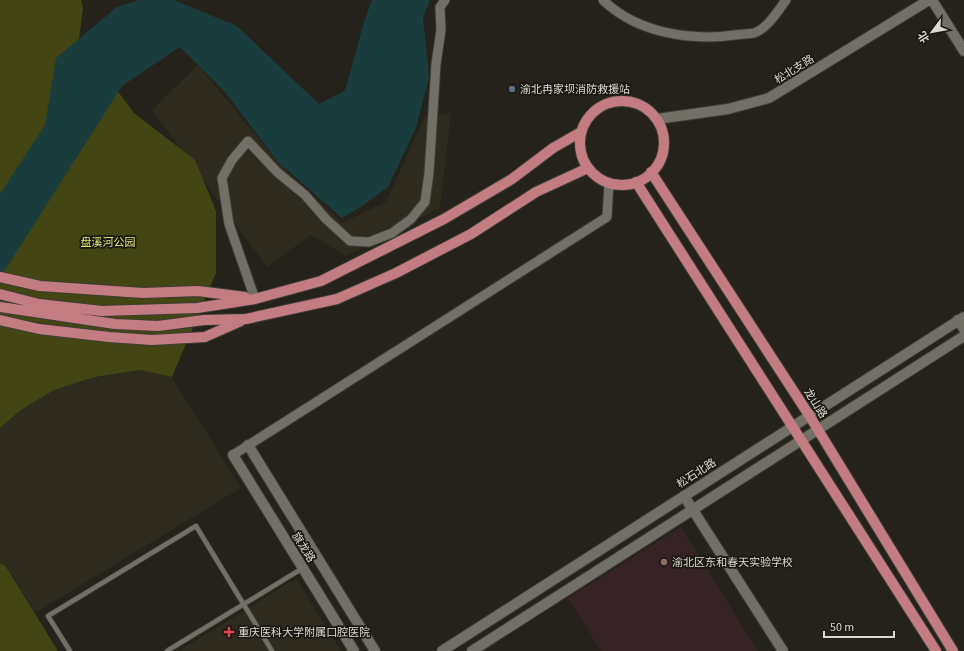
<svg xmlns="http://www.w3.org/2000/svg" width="964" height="651" viewBox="0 0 964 651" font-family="'Source Sans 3','Noto Sans SC',sans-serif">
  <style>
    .built { fill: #2e2a1d }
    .education { fill: #362325 }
    .green { fill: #434612 }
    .water { fill: #193d3d }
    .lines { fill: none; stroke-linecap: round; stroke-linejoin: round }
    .service-casing { stroke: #3e3c37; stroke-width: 6 }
    .minor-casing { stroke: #3e3c37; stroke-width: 11 }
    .tertiary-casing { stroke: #3e3c37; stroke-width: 12 }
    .secondary-casing { stroke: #3e3c37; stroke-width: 12 }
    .primary-casing { stroke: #3e3c37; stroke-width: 12 }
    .service { stroke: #716f66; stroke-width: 4.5 }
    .minor { stroke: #716f66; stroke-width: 9 }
    .tertiary { stroke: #716f66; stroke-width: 10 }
    .secondary { stroke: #716f66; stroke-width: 10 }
    .primary { stroke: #c37d82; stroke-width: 10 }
    .service-dot { fill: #5c6f8a; stroke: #1b1911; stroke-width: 1.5 }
    .education-dot { fill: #8d6e63; stroke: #1b1911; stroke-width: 1.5 }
    .health-dot { fill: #e0444e; stroke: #1b1911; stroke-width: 1.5 }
    .labels { text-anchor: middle; stroke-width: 3.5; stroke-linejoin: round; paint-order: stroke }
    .street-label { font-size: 11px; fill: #dbd9d4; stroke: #1b1911 }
    .poi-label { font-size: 11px; fill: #dbd9d4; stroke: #1b1911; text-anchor: start }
    .park-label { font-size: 11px; fill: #e0e77c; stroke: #1b1911 }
  </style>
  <rect width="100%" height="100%" fill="#24221a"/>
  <!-- built -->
  <path class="built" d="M198,65L278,162L342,223L386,202L425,116L451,113L440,208L346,256L311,235L267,267L152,110Z
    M140,370L172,377L241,488L35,613L6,565L0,564V428L21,410L54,390L95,377Z
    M296,578L341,651H178L239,614Z"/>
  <!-- education -->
  <path class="education" d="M681,527L758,651H601L568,598Z"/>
  <!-- green -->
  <path class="green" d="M0,0H81L83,8L79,39L134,113L195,160L216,211V273L172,377L140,370L95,377L54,390L21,410L0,428Z
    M0,564L5,565L58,651H0Z"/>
  <!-- water -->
  <path class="water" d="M139,0H174L237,26L319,104L345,91L364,22L372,0H430L423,18L429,77L416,128L388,187L361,207L342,218L278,162L225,92L180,47L122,86L0,278V194L45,125L56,58L117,7Z"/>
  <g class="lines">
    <!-- service casing -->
    <g class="service-casing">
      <path id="service" d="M70,651L48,616L196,526L272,651
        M167,651L303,568"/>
    </g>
    <!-- minor casing -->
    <g class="minor-casing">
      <path id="minor" d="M603,0C637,33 690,41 735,35C741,34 748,34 754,33C767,29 778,11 786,0
        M255,299L229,224L222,178L232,160L248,141L277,172L305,195L326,219L350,241L369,242L392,233L411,219L425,202L429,173L436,64L441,30L440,7L445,0
        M233,455L607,217L609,183"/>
    </g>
    <!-- tertiary casing -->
    <g class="tertiary-casing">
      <path id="tertiary" d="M932,0L964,51
        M657,119L728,109L769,98L929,0
        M958,320L964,329
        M684,496L783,651"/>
    </g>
    <!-- secondary casing -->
    <g class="secondary-casing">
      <path id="secondary" d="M248,445L375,651
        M233,455L354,651
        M442,651L964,317
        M472,651L964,336"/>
    </g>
    <!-- primary casing -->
    <g class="primary-casing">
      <path id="primary" d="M580 143a42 42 0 1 1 84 0a42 42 0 1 1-84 0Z
        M651,172L809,415L953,651
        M636,182L936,651
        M0,277L40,286L143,293L198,291L245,297
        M0,294L39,304L102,311L197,308L255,299L321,281L444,219L512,179L553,148L581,132
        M0,307L115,324L158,326L204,320L246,319L337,299L396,273L471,234L536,192L588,168
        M0,320L39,329L109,337L152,340L205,337L241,321"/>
    </g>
    <!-- service -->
    <use href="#service" class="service"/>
    <!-- minor -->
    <use href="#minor" class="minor"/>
    <!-- tertiary -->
    <use href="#tertiary" class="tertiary"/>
    <!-- secondary -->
    <use href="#secondary" class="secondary"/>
    <!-- primary -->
    <use href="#primary" class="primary"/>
  </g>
  <!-- markers -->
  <circle class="service-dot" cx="512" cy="89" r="4"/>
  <circle class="education-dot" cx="664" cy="562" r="4"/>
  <path class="health-dot" d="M227 626h4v4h4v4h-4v4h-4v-4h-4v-4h4z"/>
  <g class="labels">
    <!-- street labels -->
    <g class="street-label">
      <text transform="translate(794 69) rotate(-32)" y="4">松北支路</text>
      <text transform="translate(816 403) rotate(58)" y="4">龙山路</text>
      <text transform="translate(696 473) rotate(-33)" y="4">松石北路</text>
      <text transform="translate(304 547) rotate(58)" y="4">旗龙路</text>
    </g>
    <!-- poi labels -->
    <g class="poi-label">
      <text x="520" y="93">渝北冉家坝消防救援站</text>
      <text x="672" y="566">渝北区东和春天实验学校</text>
      <text x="238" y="636">重庆医科大学附属口腔医院</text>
    </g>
    <!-- park labels -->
    <g class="park-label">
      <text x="108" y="246">盘溪河公园</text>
    </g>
  </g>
  <!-- north arrow -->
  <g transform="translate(932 32) rotate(238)" stroke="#1b1911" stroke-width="3" paint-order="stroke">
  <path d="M0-3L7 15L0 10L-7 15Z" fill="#dbd9d4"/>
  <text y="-6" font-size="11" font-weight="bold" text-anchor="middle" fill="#dbd9d4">北</text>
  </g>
  <!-- scale -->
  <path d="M824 631v6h70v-6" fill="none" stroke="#dbd9d4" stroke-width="2"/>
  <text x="830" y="631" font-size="12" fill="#dbd9d4" stroke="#1b1911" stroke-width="3" paint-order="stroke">50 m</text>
</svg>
